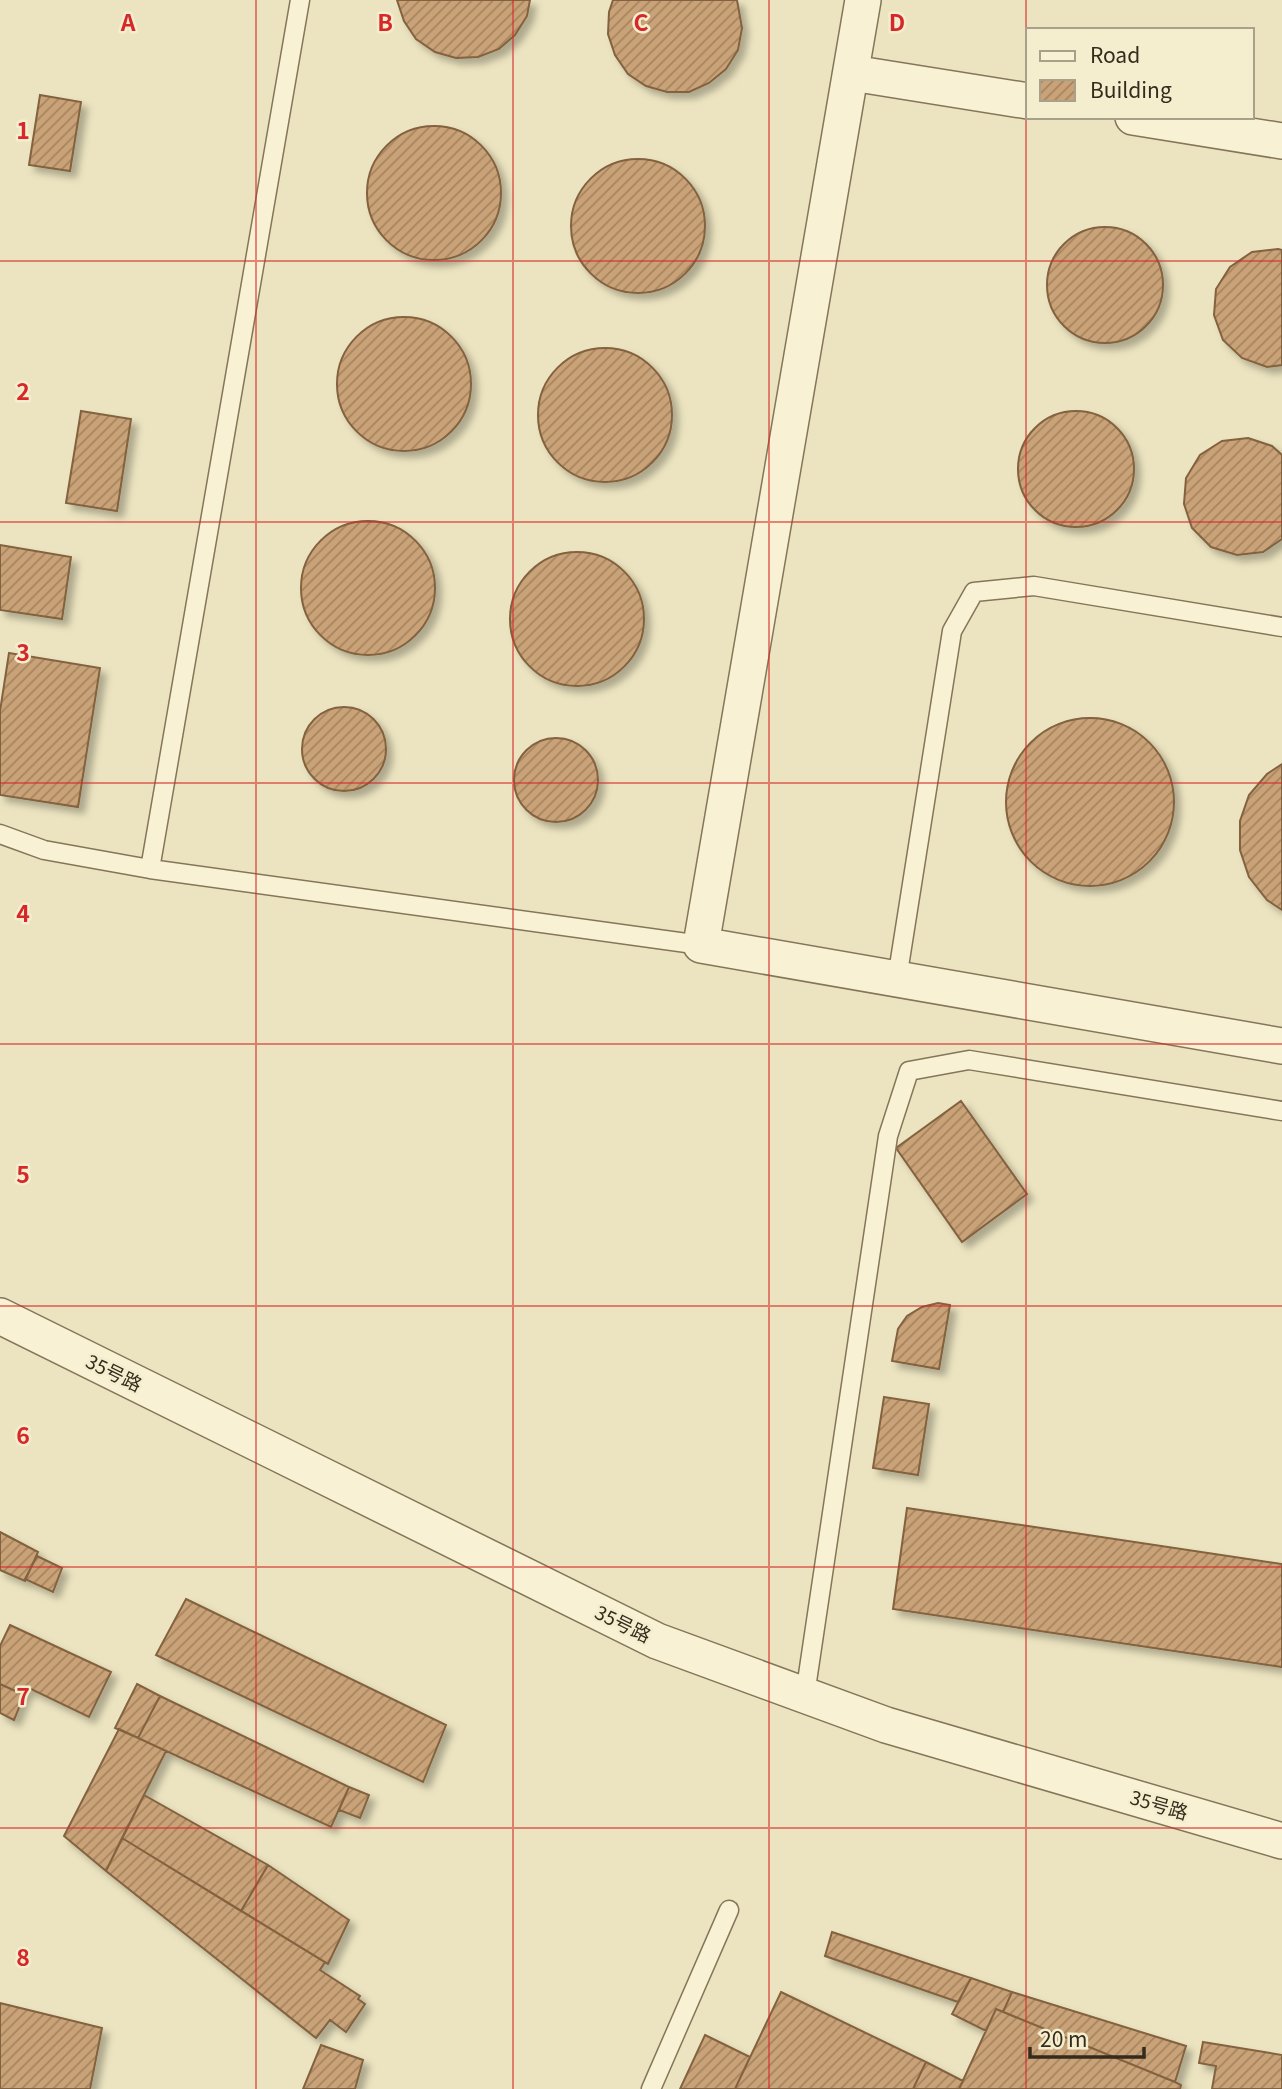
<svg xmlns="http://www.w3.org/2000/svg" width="1282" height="2089" viewBox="0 0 1282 2089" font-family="Georgia,'Noto Sans SC',serif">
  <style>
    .building { fill: url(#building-hatch); stroke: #83623f; stroke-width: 2; filter: url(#shadow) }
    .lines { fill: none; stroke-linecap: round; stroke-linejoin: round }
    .service-casing { stroke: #857559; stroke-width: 21 }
    .minor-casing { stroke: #857559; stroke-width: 38 }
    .service { stroke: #f8f1d3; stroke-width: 18 }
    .minor { stroke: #f8f1d3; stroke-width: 35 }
    .grid { fill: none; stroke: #d62828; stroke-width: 2; stroke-opacity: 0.55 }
    .labels { text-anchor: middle; stroke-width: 5; stroke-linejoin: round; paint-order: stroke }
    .street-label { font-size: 19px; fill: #352b1d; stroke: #f4eecf }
    .grid-label { font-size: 23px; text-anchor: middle; font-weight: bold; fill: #d62828; stroke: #f4eecf; stroke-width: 5; stroke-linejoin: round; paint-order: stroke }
  </style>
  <defs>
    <pattern id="building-hatch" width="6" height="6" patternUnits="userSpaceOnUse" patternTransform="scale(1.75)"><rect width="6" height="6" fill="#caa277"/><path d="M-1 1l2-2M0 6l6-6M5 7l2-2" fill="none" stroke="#a58461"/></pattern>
    <filter id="shadow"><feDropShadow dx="6" dy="6" stdDeviation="3.5" flood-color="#0004"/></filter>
  </defs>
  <rect width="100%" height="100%" fill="#ece4c0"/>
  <!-- building -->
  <path class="building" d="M397,0H530L527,16L515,35L499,49L478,57L456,58L435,52L416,39L404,21Z
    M613,0H737L742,28L738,50L726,69L709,83L689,92H667L646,86L628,74L615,55L608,34L609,12Z
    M40,95L81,102L70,171L29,165Z
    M367 193a67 67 0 1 1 134 0a67 67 0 1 1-134 0Z
    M571 226a67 67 0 1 1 134 0a67 67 0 1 1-134 0Z
    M1047 285a58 58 0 1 1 116 0a58 58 0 1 1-116 0Z
    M1278,249L1282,250V365L1267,367L1242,358L1223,340L1214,315L1216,289L1230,267L1252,252Z
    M337 384a67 67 0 1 1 134 0a67 67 0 1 1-134 0Z
    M538 415a67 67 0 1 1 134 0a67 67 0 1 1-134 0Z
    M1018 469a58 58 0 1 1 116 0a58 58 0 1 1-116 0Z
    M81,411L131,419L117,511L66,503Z
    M1248,438L1272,446L1282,455V539L1263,552L1237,555L1211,547L1192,528L1184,504L1186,478L1200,455L1222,441Z
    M301 588a67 67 0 1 1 134 0a67 67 0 1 1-134 0Z
    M0,545L71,557L62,619L0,610Z
    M510 619a67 67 0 1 1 134 0a67 67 0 1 1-134 0Z
    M9,653L100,668L78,807L0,795V711Z
    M302 749a42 42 0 1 1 84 0a42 42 0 1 1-84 0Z
    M1006 802a84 84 0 1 1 168 0a84 84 0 1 1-168 0Z
    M514 780a42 42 0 1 1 84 0a42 42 0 1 1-84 0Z
    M1282,764V910L1267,900L1249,877L1240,850V821L1249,795L1267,774Z
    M961,1101L1027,1194L962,1242L896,1148Z
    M938,1303L950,1305L939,1369L892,1361L898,1329L907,1316L922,1307Z
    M884,1397L929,1404L918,1475L873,1468Z
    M907,1508L1282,1564V1667L893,1609Z
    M0,1532L38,1552L25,1581L0,1570Z
    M37,1556L62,1568L53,1592L25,1579Z
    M186,1599L446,1725L423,1782L156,1655Z
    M10,1625L111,1672L89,1717L29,1688L24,1695L0,1684V1646Z
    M0,1684L24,1695L14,1720L0,1713Z
    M137,1684L160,1696L138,1738L115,1728Z
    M160,1696L349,1787L331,1827L138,1738Z
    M119,1729L166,1751L106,1871L64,1836Z
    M349,1787L369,1795L360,1818L339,1810Z
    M144,1795L268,1865L241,1911L122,1838Z
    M122,1838L325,1962L320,1970L360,1996L358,1999L365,2004L346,2032L330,2020L316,2038L106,1871Z
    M268,1865L349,1920L328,1964L241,1911Z
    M832,1932L971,1978L958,2002L825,1956Z
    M971,1978L1012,1992L1003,2012L996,2009L986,2031L952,2014Z
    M781,1992L926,2062L913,2089H735Z
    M1012,1992L1186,2046L1175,2082L1003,2012Z
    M0,2003L102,2028L90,2089H0Z
    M996,2009L1175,2082L1181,2085L1180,2089H959Z
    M705,2035L750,2057L735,2089H680Z
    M1203,2042L1282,2055V2089H1212L1216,2066L1199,2063Z
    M321,2045L363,2060L355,2089H303Z
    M926,2062L963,2081L959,2089H913Z"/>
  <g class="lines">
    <!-- service casing -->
    <g class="service-casing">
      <path id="service" d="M0,834L44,850L150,869L701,945
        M150,869L300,0
        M897,979L952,631L974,592L1034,586L1282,627
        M805,1695L888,1136L909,1071L969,1060L1282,1111
        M651,2089L729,1910"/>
    </g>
    <!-- minor casing -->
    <g class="minor-casing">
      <path id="minor" d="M863,0L701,945L1282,1046
        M852,73L1028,101
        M1133,117L1282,141
        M0,1316L657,1641L886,1725L1282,1841"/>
    </g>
    <!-- service -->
    <use href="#service" class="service"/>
    <!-- minor -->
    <use href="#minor" class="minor"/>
  </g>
  <!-- grid -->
  <path class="grid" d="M256,0V2089M513,0V2089M769,0V2089M1026,0V2089M0,261H1282M0,522H1282M0,783H1282M0,1044H1282M0,1306H1282M0,1567H1282M0,1828H1282"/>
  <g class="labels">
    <!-- street labels -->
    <g class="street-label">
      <text transform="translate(114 1373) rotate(26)" y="7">35号路</text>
      <text transform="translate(623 1624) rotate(26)" y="7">35号路</text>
      <text transform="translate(1159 1805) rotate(16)" y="7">35号路</text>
    </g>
  </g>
  <g class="grid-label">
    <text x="128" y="31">A</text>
    <text x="385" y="31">B</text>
    <text x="641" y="31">C</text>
    <text x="897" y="31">D</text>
    <text x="23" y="139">1</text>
    <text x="23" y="400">2</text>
    <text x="23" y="661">3</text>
    <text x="23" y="922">4</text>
    <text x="23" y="1183">5</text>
    <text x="23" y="1444">6</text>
    <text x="23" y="1705">7</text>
    <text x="23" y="1966">8</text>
  </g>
  <!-- legend -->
  <rect x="1026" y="28" width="228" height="91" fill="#f4eecf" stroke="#a8a088" stroke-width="2"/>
  <rect x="1040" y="51" width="35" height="10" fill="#f8f1d3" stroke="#a8a088" stroke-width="2"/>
  <text x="1090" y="63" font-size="21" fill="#352b1d">Road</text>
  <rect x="1040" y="80" width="35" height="21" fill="url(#building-hatch)" stroke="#a8a088" stroke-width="2"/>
  <text x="1090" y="98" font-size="21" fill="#352b1d">Building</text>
  <!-- scale -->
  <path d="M1030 2047v10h114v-10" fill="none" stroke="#352b1d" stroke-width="3.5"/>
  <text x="1040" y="2047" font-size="21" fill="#352b1d" stroke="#f4eecf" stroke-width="5" paint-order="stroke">20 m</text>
</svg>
